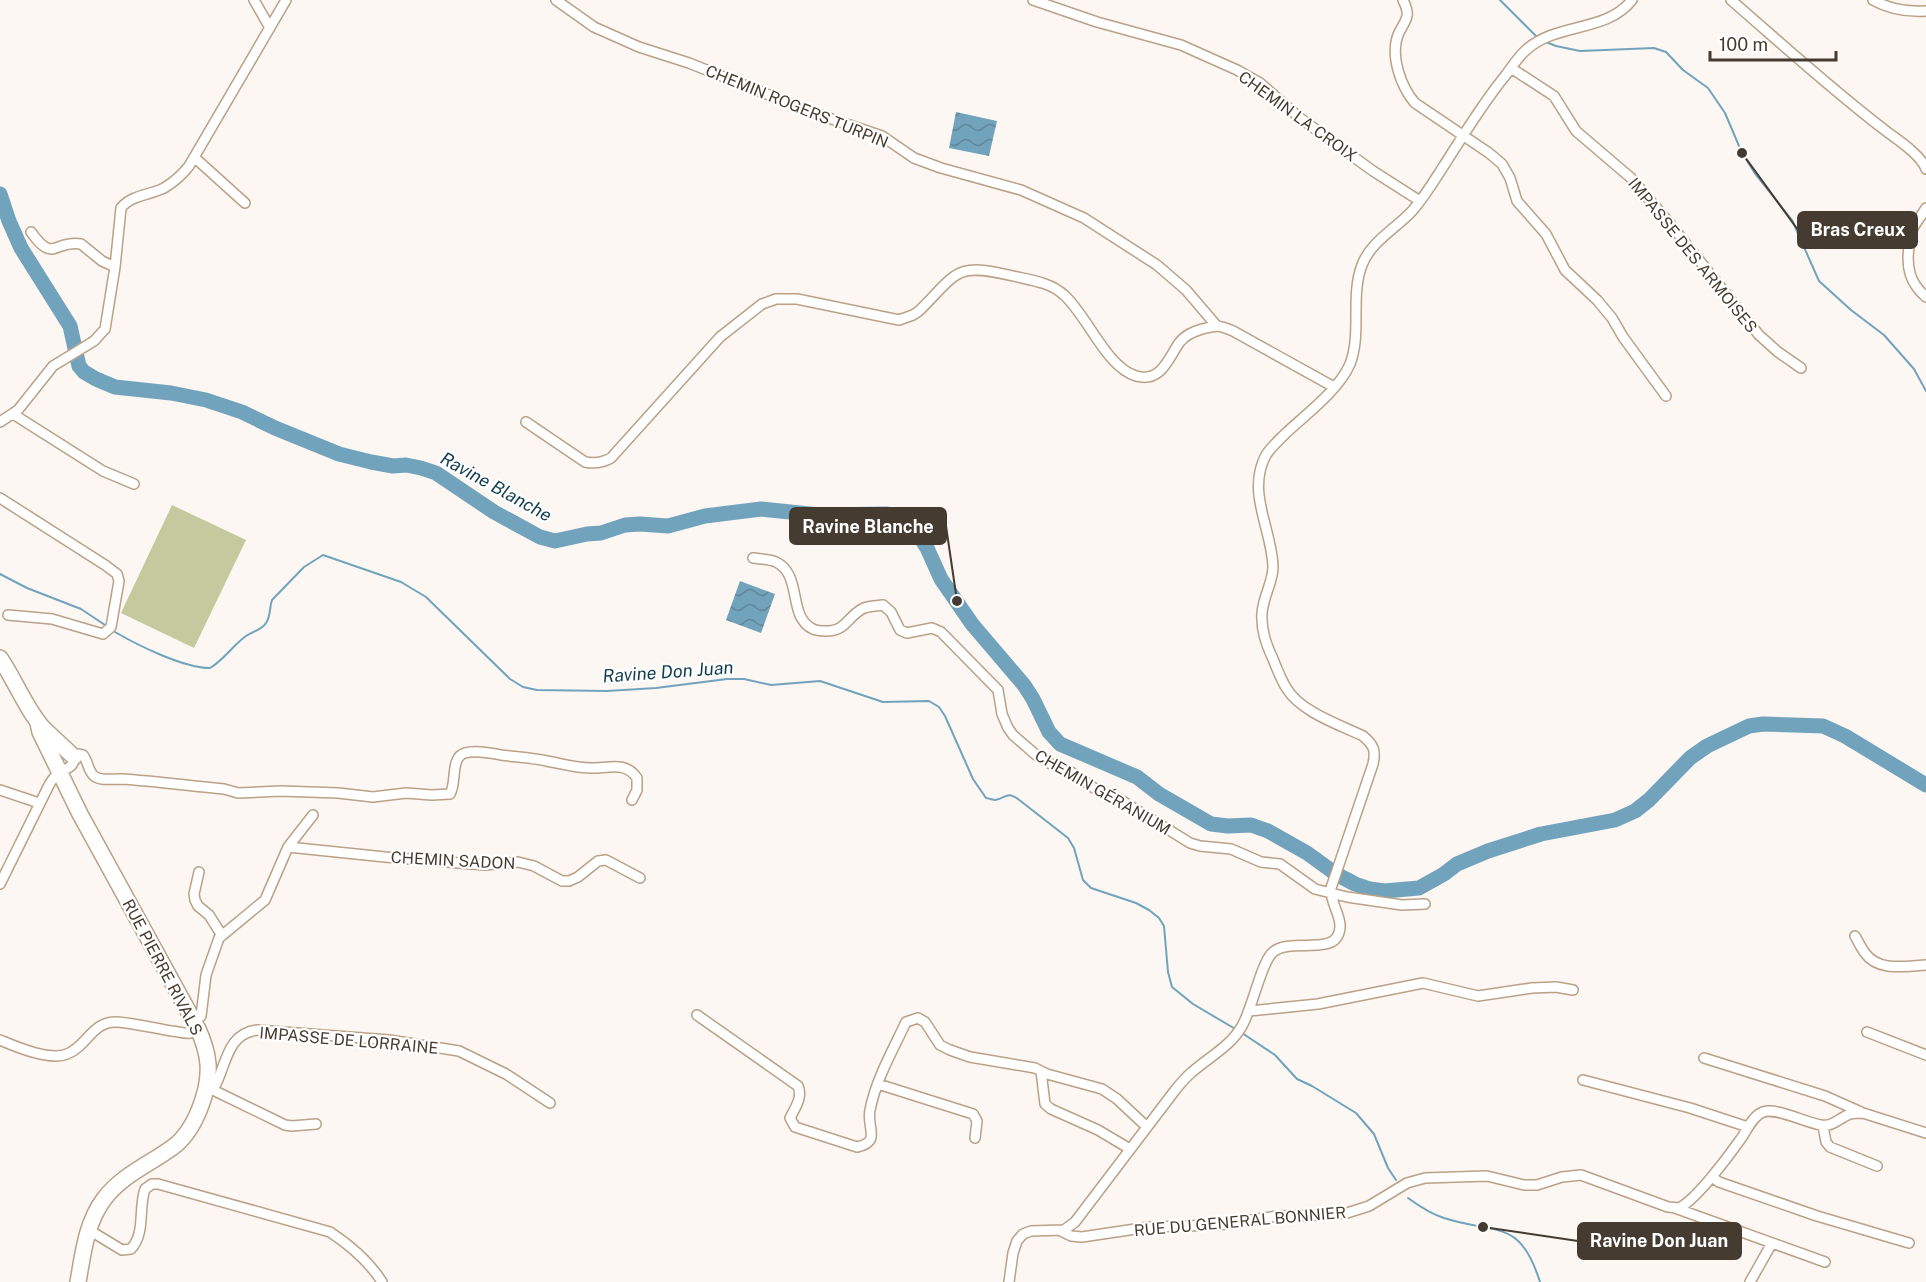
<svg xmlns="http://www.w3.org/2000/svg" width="1926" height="1282" viewBox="0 0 1926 1282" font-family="'Public Sans',sans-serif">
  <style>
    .green { fill: #c4ca9d }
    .water { fill: url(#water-waves) }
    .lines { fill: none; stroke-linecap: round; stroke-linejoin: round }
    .stream { stroke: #71a3bd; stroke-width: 2 }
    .river { stroke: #71a3bd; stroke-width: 15 }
    .minor-casing { stroke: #baa187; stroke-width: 12 }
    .primary-casing { stroke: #baa187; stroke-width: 18 }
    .minor { stroke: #fff; stroke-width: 9 }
    .primary { stroke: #fff; stroke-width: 15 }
    .labels { text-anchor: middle; stroke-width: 4.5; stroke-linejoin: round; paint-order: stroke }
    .street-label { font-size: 16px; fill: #453b30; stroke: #fff }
    .water-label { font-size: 18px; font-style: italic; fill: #113d50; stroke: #fff }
    .leader { fill: none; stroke: #453b30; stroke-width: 2 }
    .callout-dot { fill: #453b30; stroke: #fff; stroke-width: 2 }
    .callout { fill: #453b30; stroke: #453b30; stroke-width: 2 }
    .callout-label { font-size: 18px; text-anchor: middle; font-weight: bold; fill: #fff }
  </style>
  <defs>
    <pattern id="water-waves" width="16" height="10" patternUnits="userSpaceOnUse" patternTransform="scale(1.5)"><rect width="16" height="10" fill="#71a3bd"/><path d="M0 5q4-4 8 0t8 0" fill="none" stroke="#5f869a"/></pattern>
  </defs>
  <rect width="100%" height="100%" fill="#fcf7f2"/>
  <!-- green -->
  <path class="green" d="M172,505L246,540L194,648L121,613Z"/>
  <!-- water -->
  <path class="water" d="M956,112L997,121L989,156L949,148Z
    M740,581L775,594L761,633L726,620Z"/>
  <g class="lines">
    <!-- stream -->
    <path class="stream" d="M1500,0L1538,38
      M1546,42L1556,46L1580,51L1654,48L1666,52L1683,70L1708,88L1725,113L1742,153L1756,175L1792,220L1819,281L1851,310L1884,335L1914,369L1926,391
      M0,574L27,588L81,609L105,625
      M115,632C139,646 184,668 210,668C224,660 233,645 246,636C253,631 262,630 266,623C271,616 269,608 272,600L304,567L323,555L401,582L426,597L510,679L523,687L537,690L607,691L656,688L727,679H744L771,685L820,681L883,702L929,701L939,707L945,716L973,779L986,798C987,798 994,800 995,800C1007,798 1006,791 1018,799L1068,838L1074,848L1083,880L1091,888L1136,903L1149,910L1159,918L1164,926L1168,972L1172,987L1193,1004L1237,1030
      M1242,1033L1275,1055L1297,1079L1312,1086L1356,1113L1374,1134L1388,1168L1396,1180
      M1408,1198C1419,1206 1431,1214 1444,1218C1497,1235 1520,1218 1540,1282"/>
    <!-- river -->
    <path class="river" d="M0,194L9,221L21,248L70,326L79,366L84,372L96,379L115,387L171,393L206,400L242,412L275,428L339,454L371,462L393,466L406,465L421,468L436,473L494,512L540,537L555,541L587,534L601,533L625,525L640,524L668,526L705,516L761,509L819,515L887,514L900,517L912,525L927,548L941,579L972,624L1024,685L1033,699L1049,732L1060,744L1137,777L1159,794L1211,824L1228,826L1251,825L1268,831L1307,853L1336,874L1355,884L1370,889L1384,891L1419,888L1444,874L1457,864L1488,851L1541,834L1615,820L1635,811L1649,800L1690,758L1707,746L1749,726L1763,724L1823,726L1845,736L1926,785"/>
    <!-- minor casing -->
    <g class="minor-casing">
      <path id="minor" d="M254,0L270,28
        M556,0L594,27L639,47L689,63L814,113L882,136L914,158L941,168L1021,190L1084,218L1157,265L1186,290L1216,325
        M1033,0L1097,22L1181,45L1237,70L1260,83L1300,118L1373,171L1420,201
        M1403,0C1412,18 1405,19 1398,35C1390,56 1401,87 1415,103L1489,153L1502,164L1510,178L1517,201L1546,234L1565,270L1597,300L1612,318L1623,337L1666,396
        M1731,0C1782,44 1832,90 1886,131C1898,140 1921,155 1926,169
        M1873,0C1889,9 1908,12 1926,11
        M1511,68L1554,96L1576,131L1631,178L1671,225L1759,335L1778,352L1801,368
        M194,157L245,203
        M1926,208C1922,215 1917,221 1913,228C1911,234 1910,241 1909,247C1906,268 1910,283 1926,297
        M31,232C54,264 53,240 81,244L102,261L115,267
        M13,414L103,471L134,484
        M0,422L18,410L53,366L94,341L105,329L115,267L121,208C131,195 150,195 164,188C174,182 182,175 189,166L286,0
        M526,422L585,462C595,464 602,463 611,458L720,337L762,304L776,299H797L899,320L913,315L919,311C958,272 955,262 1013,276C1030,280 1050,282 1064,295C1087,315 1106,367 1136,376C1161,383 1168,359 1179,343C1185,335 1193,332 1202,329C1217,325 1219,325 1233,331L1334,387
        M0,498L105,565L117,574L119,581L111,627L103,634L52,619L8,615
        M753,558C760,559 770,559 776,562C803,575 787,617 813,629C817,631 822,631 826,631C847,631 847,616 864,608C870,606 877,606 883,605L891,612L900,630L907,633L932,628L941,632L998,690L1002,714L1008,728L1013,735L1036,755L1054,766L1071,772L1094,788L1116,797L1190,843L1200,846L1231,849L1261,862L1280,864L1315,889L1347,897L1402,905L1425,904
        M0,790L39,803
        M288,847L385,857L485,865L518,862L534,866L562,881H569L578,877L598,861L606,860L640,878
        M199,872L194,894L195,900L198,906L209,915L221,934
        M0,884L49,785C52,780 55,775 60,772C68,767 74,768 74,757L79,754L83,755C88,761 88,771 94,776C100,781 113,779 121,779C155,781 190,786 224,789L238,793L281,791L338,793L373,797L406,793L432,795L450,794C457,783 450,757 465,753C475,750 490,753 501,755C516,757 532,758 547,761C563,764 580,769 596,768C613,767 627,763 637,778V790L632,800
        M1855,936C1858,941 1861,948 1865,953C1878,972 1906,966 1926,965
        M1249,1011L1318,1004L1423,983L1478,996L1532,988L1556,987L1573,990
        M697,1015L798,1086C803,1097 795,1108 790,1118L795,1127L857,1147C882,1142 866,1127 870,1110C876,1079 893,1050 906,1022L918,1018L925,1022L940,1045L950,1050L970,1057L1035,1068L1047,1074L1102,1089L1117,1099L1147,1127
        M194,1021L201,1016L206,975L219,938L265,900L288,847L313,815
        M1867,1032L1926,1055
        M0,1040C17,1047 49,1061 67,1054C86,1047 93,1021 116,1022C134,1023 153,1028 171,1031C177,1031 184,1034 190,1033C193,1032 195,1031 198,1029
        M1704,1058L1825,1096L1861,1112
        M1041,1071L1045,1104L1051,1109L1098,1130L1130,1149
        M1583,1080L1690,1108L1748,1127
        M878,1084L973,1114L977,1121L975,1138
        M213,1090L285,1125L292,1126L316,1124
        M204,1092L213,1090L216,1084C227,1061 228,1034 257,1030L389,1040L459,1051L506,1074L550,1103
        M1823,1126L1826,1142L1830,1147L1877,1166
        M1712,1177L1719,1182L1817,1216L1909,1243
        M1675,1208L1825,1262
        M89,1230L122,1250L131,1249C146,1232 138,1209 145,1189L152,1184H158L330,1232C351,1246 369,1261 382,1282
        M1061,1231L1071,1236L1082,1237L1149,1227L1219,1225L1277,1216L1328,1215L1347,1213L1369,1206L1407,1183L1425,1178L1487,1176L1524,1185H1537L1562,1177L1581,1175L1668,1207L1679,1208C1696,1200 1728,1157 1740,1140C1747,1131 1752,1116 1763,1112C1776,1107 1806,1123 1821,1125C1833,1127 1839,1118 1850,1114C1854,1113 1859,1113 1863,1113L1926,1133
        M1009,1282L1013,1253L1017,1241L1023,1234L1031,1231L1064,1230L1075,1222L1176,1089C1181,1083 1186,1077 1192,1072C1209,1057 1231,1046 1242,1026C1252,1009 1261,964 1272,953C1287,938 1327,953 1337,937C1347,921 1329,904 1331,888L1373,764C1376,751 1374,745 1363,736C1340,725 1301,712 1287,689C1281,680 1277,669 1273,659C1266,644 1261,630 1262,613C1263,597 1273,582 1273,567C1272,529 1246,492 1266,455C1271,447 1278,441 1285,434C1305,415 1339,390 1350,364C1362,333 1350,296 1362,265C1371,241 1397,228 1413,210C1425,196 1434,181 1443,167C1463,136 1482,104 1505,76C1512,67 1518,57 1526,50C1557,22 1606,33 1632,0
        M1750,1282L1772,1243"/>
    </g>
    <!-- primary casing -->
    <g class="primary-casing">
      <path id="primary" d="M0,658C15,680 27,711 44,729
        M38,723L40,732L80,814L198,1029C203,1040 207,1051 208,1064C210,1090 195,1131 173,1147C150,1164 122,1175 104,1199C86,1223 83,1254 78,1282
        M44,729L74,757"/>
    </g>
    <!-- minor -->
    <use href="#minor" class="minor"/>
    <!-- primary -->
    <use href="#primary" class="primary"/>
  </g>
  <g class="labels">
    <!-- street labels -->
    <g class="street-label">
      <text transform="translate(797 106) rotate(22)" y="6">CHEMIN ROGERS TURPIN</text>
      <text transform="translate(1298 116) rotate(36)" y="6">CHEMIN LA CROIX</text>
      <text transform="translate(1693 255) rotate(51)" y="6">IMPASSE DES ARMOISES</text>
      <text transform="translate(1103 792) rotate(30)" y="6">CHEMIN GÉRANIUM</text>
      <text transform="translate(453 860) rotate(3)" y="6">CHEMIN SADON</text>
      <text transform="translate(163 967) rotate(62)" y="6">RUE PIERRE RIVALS</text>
      <text transform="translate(349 1040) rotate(5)" y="6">IMPASSE DE LORRAINE</text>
      <text transform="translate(1240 1221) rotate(-5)" y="6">RUE DU GENERAL BONNIER</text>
    </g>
    <!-- water labels -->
    <g class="water-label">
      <text transform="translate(496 487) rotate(29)" y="6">Ravine Blanche</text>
      <text transform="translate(668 672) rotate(-4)" y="6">Ravine Don Juan</text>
    </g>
  </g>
  <!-- callouts -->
  <path class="leader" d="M1742 153L1798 230M957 601L946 526M1483 1227L1578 1241"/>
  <g class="callout-dot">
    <circle cx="1742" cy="153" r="6"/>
    <circle cx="957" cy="601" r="6"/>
    <circle cx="1483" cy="1227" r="6"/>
  </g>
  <g class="callout">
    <rect x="1798" y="212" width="119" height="36" rx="6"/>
    <rect x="790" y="508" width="156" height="36" rx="6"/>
    <rect x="1578" y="1223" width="163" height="36" rx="6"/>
  </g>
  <g class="callout-label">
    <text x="1858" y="236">Bras Creux</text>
    <text x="868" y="533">Ravine Blanche</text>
    <text x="1659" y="1247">Ravine Don Juan</text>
  </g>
  <!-- scale -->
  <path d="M1710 51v9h126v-9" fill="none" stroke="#453b30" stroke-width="3"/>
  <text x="1719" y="51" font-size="18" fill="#453b30" stroke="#ffffff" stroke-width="4.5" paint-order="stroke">100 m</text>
</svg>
